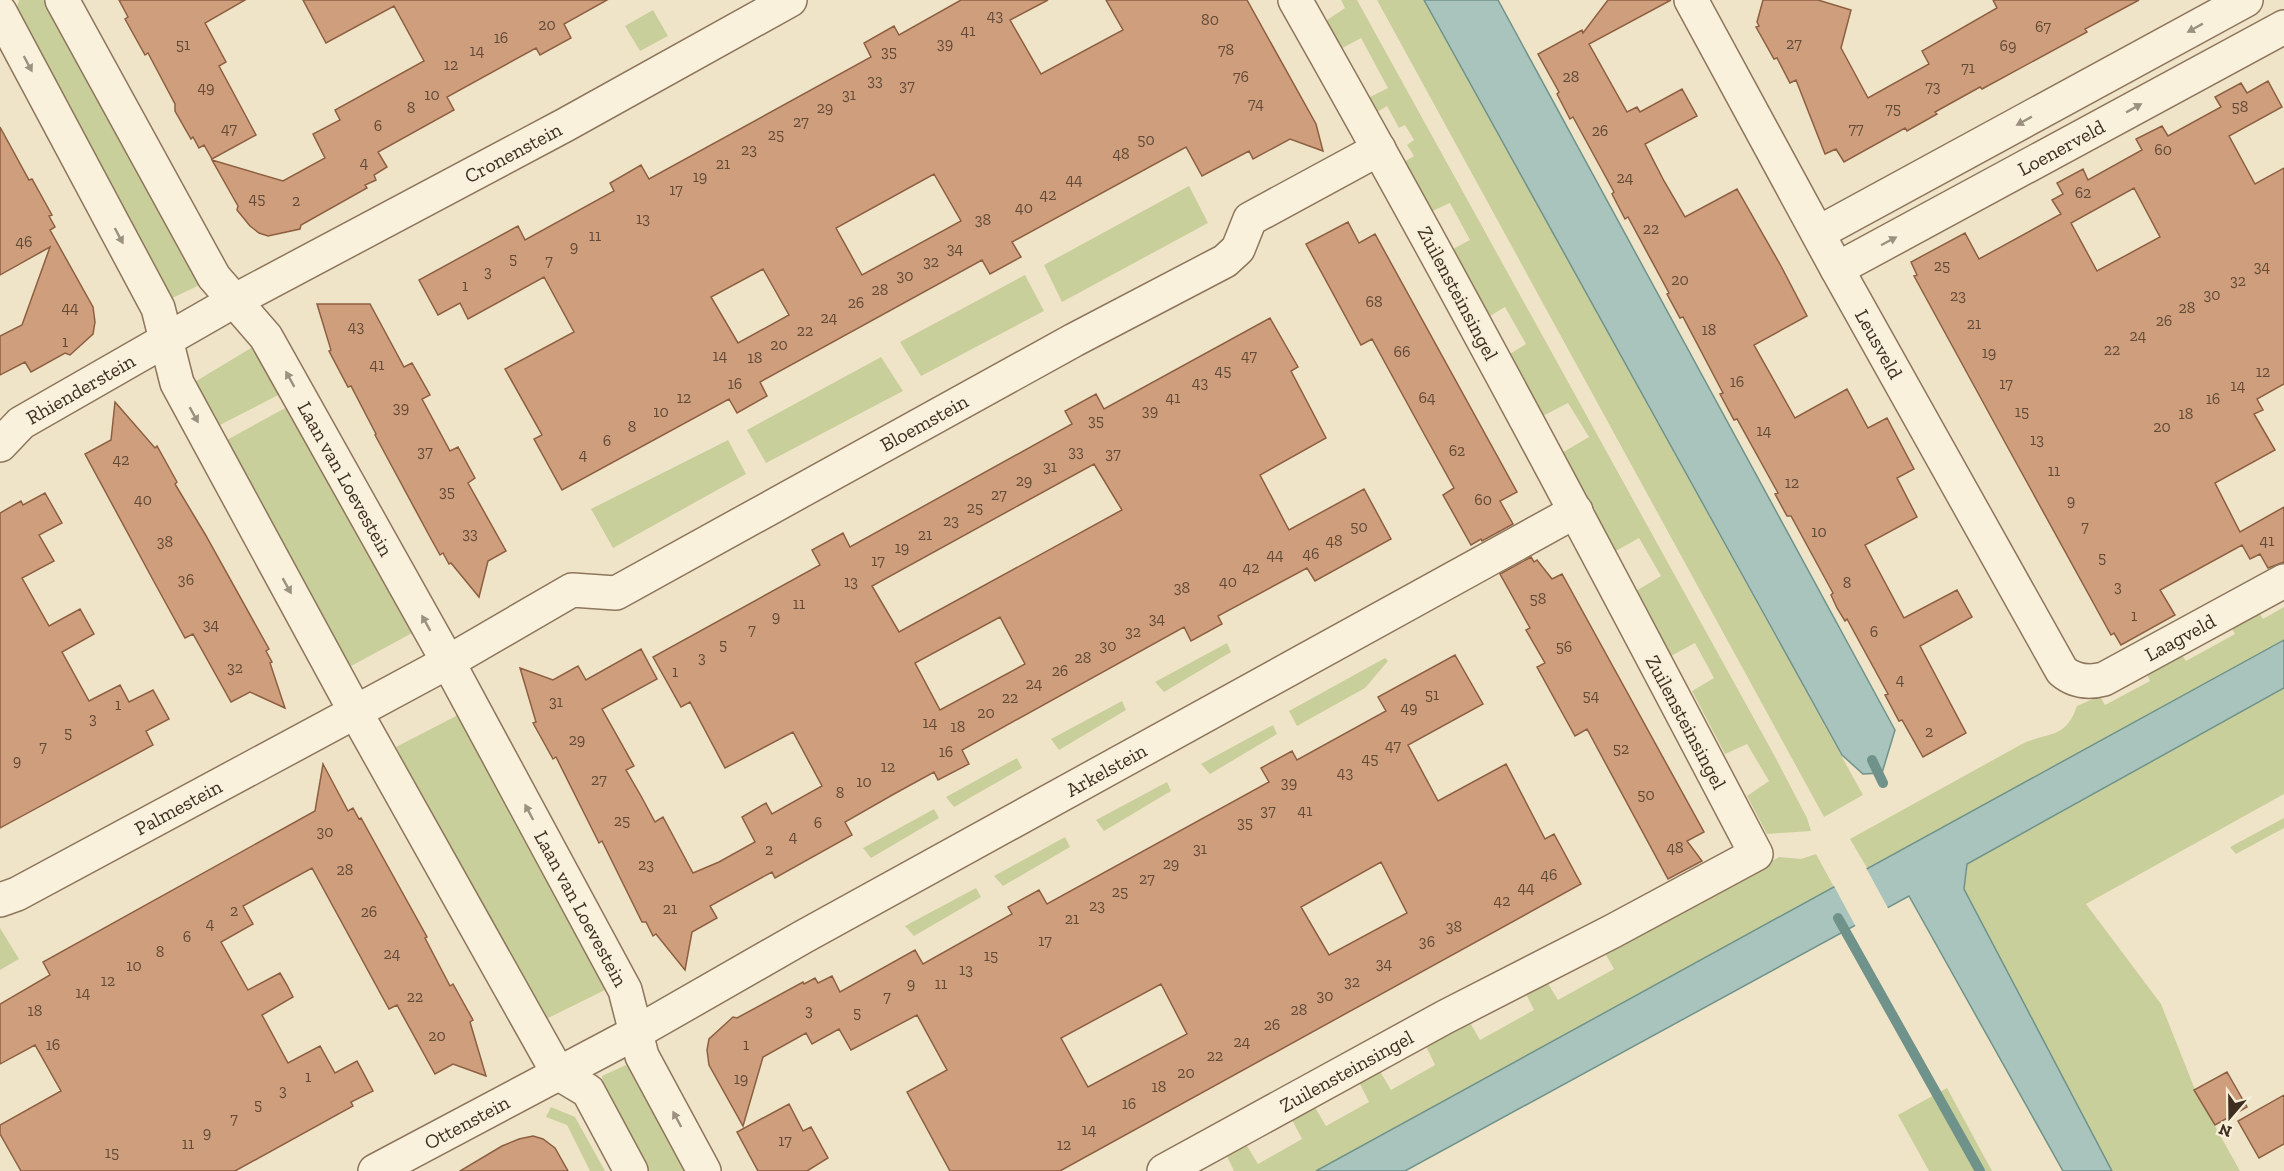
<svg xmlns="http://www.w3.org/2000/svg" width="2284" height="1171" viewBox="0 0 2284 1171" font-family="'Zilla Slab',serif">
  <style>
    .green { fill: #c9cf9b }
    .water { fill: #a9c4bc; stroke: #6f938a; stroke-width: 1.5 }
    .pier { fill: #f0e4c8 }
    .lines { fill: none; stroke-linecap: round; stroke-linejoin: round }
    .stream { stroke: #6f938a; stroke-width: 10 }
    .building { fill: #cf9f7d; stroke: #8d5f41; stroke-width: 1.5; fill-rule: evenodd }
    .street-casing { stroke: #8d765c; stroke-width: 36 }
    .street { stroke: #faf1dc; stroke-width: 33 }
    .oneway { fill: #9c907e }
    .labels { text-anchor: middle; stroke-width: 4.5; stroke-linejoin: round; paint-order: stroke }
    .number-label { font-size: 16px; fill: #624a37 }
    .street-label { font-size: 20px; fill: #3d2e20; stroke: #f7eed8 }
  </style>
  <rect width="100%" height="100%" fill="#f0e4c8"/>
  <!-- green -->
  <path class="green" d="M19,0H43L49,4L204,283L168,300L15,14Z
    M1341,0H1357L1773,753L1807,818L1811,831L1767,834L1747,796L1769,781L1747,744L1725,754L1692,691L1714,678L1695,643L1671,656L1636,591L1661,576L1639,538L1614,552L1560,454L1589,437L1568,403L1539,418L1505,357L1526,344L1505,307L1485,319L1449,251L1470,240L1450,203L1428,213L1401,164L1414,156L1407,145L1414,140L1405,125L1399,128L1387,106L1374,114L1366,99L1388,88L1361,38L1339,50L1324,22L1345,8Z
    M1377,0H1424L1863,795L1824,817Z
    M653,10L668,36L640,51L625,26Z
    M1189,186L1208,223L1062,302L1044,265Z
    M1025,275L1044,311L921,376L900,342Z
    M256,345L282,393L216,427L193,383Z
    M881,357L903,391L766,463L747,430Z
    M289,406L414,632L342,671L223,442Z
    M728,440L746,474L613,548L591,509Z
    M2284,607V640L1871,867L1867,868L1850,839L2022,744C2049,731 2065,740 2077,706L2100,696L2105,705L2150,681L2146,672L2180,652L2186,661L2235,634L2230,625L2258,610L2263,619Z
    M1227,643L1231,652L1164,692L1155,682Z
    M1385,658L1388,661L1365,688L1297,726L1289,711Z
    M2284,688V794L2086,904L2161,1004L2196,1092L2240,1171H2112L1964,889L1967,864Z
    M1122,701L1126,710L1059,750L1051,739Z
    M458,715L607,989L542,1021L396,747Z
    M1273,725L1277,734L1210,774L1201,764Z
    M1017,758L1022,768L954,807L946,797Z
    M1167,782L1171,791L1104,831L1096,820Z
    M934,809L939,818L871,858L863,848Z
    M2284,818V828L2236,854L2230,847Z
    M1065,837L1070,847L1003,886L994,876Z
    M1816,854L1834,887L1316,1171H1234L1225,1152L1244,1141L1258,1164L1302,1139L1290,1116L1313,1104L1326,1126L1369,1102L1358,1080L1378,1068L1391,1090L1435,1065L1424,1042L1468,1019L1480,1040L1534,1010L1523,988L1544,977L1558,1000L1614,969L1601,946L1725,888L1779,857L1801,859Z
    M976,888L981,897L914,936L905,926Z
    M0,928L19,959L0,970Z
    M626,1065L637,1076L690,1171H646L604,1095L602,1076Z
    M1947,1088L1992,1171H1929L1898,1115Z
    M551,1107L575,1117L605,1171H590L567,1125L546,1117Z"/>
  <!-- water -->
  <path class="water" d="M1424,0H1498L1895,730L1882,773L1863,774L1842,755Z
    M2284,640V688L1967,864L1964,889L2112,1171H2063L1909,896L1405,1171H1316Z"/>
  <!-- pier -->
  <path class="pier" d="M1865,866L1889,910L1856,927L1833,884Z"/>
  <g class="lines">
    <!-- stream -->
    <path class="stream" d="M1872,760L1883,783
      M1838,918L1980,1171"/>
  </g>
  <!-- building -->
  <path class="building" d="M119,0H245L205,23L226,62L219,66L256,135L212,159L204,145L199,148L193,137L191,139L175,111V104L148,53L145,55L125,19L128,17Z
    M303,0H607L564,24L571,38L540,55L536,48L447,97L454,110L378,152L387,167L374,175L376,180L365,185L367,188L301,225L300,229L268,236L259,233L250,226L237,210L238,206L212,160L283,181L325,158L313,134L340,120L335,110L424,61L394,6L326,43Z
    M961,0H1048L1010,20L1041,74L1123,30L1106,0H1247L1316,124L1323,151L1290,139L1253,159L1249,151L1202,176L1186,147L1012,242L1021,257L990,274L982,260L760,382L767,396L737,413L729,399L562,490L534,439L542,435L505,369L574,332L544,277L468,319L460,303L438,315L419,280L518,226L525,240L614,191L610,183L641,165L649,179L871,57L864,43L894,26L899,35ZM934,174L961,221L862,275L836,228ZM763,269L789,315L738,343L711,297Z
    M1608,0H1671L1589,44L1627,112L1637,107L1640,112L1682,89L1697,116L1645,144L1664,181L1685,217L1737,189L1781,266L1807,316L1754,345L1795,418L1847,389L1868,428L1887,418L1914,469L1897,478L1917,517L1865,545L1904,618L1957,590L1972,617L1920,646L1966,733L1923,757L1902,720L1899,721L1885,695L1888,694L1847,619L1845,621L1837,608L1831,595L1833,593L1791,516H1787L1775,494L1778,493L1737,419L1734,420L1720,394L1723,393L1683,317L1680,318L1667,294L1669,293L1628,217L1625,219L1612,194L1614,192L1573,117L1570,119L1557,94L1559,92L1538,54L1582,30L1583,33Z
    M1763,0H1818L1851,10L1841,48L1868,98L1929,64L1922,51L1997,8L1993,0H2139L2085,29L2087,32L1982,89L1980,87L1935,112L1937,114L1907,131L1905,128L1844,162L1836,149L1825,154L1796,80L1790,83L1777,58L1774,59L1756,27L1759,26L1757,22Z
    M2268,81L2282,107L2229,136L2255,184L2284,168V384L2257,399L2263,410L2254,414L2275,450L2215,483L2240,532L2284,507V562L2268,568L2260,554L2250,559L2242,545L2160,590L2175,615L2121,645L2114,633L2111,635L2007,446L1914,276L1917,275L1911,262L1965,233L1979,259L2061,214L2052,200L2063,194L2057,183L2083,169L2088,180L2142,150L2136,139L2162,126L2168,136L2221,107L2215,97L2241,83L2247,93ZM2134,188L2160,237L2097,271L2071,223Z
    M0,127L29,180L32,179L52,215L49,216L55,227L50,230L93,307L95,322L93,334L70,355L65,353L31,372L25,362L0,375V336L22,325L50,247L0,275Z
    M1348,222L1359,243L1375,234L1517,492L1500,501L1513,524L1482,541L1481,539L1471,545L1443,495L1454,488L1423,432L1372,339L1361,345L1306,244Z
    M317,304H370L404,367L412,363L430,395L422,399L450,451L458,447L475,478L468,483L506,551L488,561L479,597L451,563L449,564L443,553L440,555L430,537L375,435L376,434L351,386L348,387L329,351L331,350Z
    M1270,318L1298,367L1291,371L1326,438L1260,475L1289,530L1364,489L1391,539L1315,581L1307,568L1218,616L1222,624L1191,641L1184,627L962,750L969,764L938,780L934,772L894,794L845,822L852,835L775,878L772,872L710,906L717,918L692,932L685,970L656,934L653,936L646,922H642L602,841L599,843L556,757L553,759L533,723L536,722L520,668L553,680L578,666L586,680L641,649L657,679L602,709L634,766L626,770L641,796L655,822L663,817L693,873L719,862L755,842L742,817L766,803L772,814L822,786L793,732L725,768L690,702L681,707L653,657L820,565L812,550L843,533L850,547L1072,424L1065,411L1096,394L1104,409ZM1094,464L1122,510L899,632L872,586ZM1000,617L1025,664L940,710L915,663Z
    M115,402L155,448L157,446L177,482L175,484L205,534L269,649L266,651L272,662L270,663L285,708L250,692L231,702L193,634L185,638L152,578L85,454L111,440Z
    M45,493L62,523L39,535L54,561L22,578L49,626L80,609L94,634L62,652L89,701L120,685L129,702L153,690L169,719L146,731L153,745L0,828V513L21,501L23,505Z
    M1531,557L1534,562L1537,560L1552,579L1562,574L1704,832L1687,841L1702,861L1668,879L1587,729L1575,736L1537,667L1545,663L1526,630L1530,628L1500,574Z
    M1455,655L1483,704L1408,745L1438,801L1506,764L1545,839L1554,834L1581,884L1060,1171H950L907,1092L947,1070L917,1015L851,1050L839,1029L812,1044L806,1033L763,1057L743,1126L709,1065L707,1050L709,1039L733,1017L737,1018L803,982L804,984L815,978L818,983L832,976L840,992L915,950L923,964L1012,914L1008,907L1039,890L1047,904L1269,782L1261,768L1292,751L1297,760L1386,711L1378,697ZM1381,862L1407,913L1329,955L1301,907ZM1161,984L1187,1034L1088,1087L1061,1038Z
    M323,764L348,811L353,808L359,819L361,818L427,937L425,938L450,986L453,984L473,1020L470,1022L486,1076L453,1064L435,1074L397,1005L389,1009L312,868L243,906L253,924L221,942L248,990L280,973L287,985L293,997L262,1015L288,1063L320,1046L335,1073L357,1061L373,1091L351,1102L353,1106L235,1171H21L0,1134V1125L61,1091L35,1045L0,1064V1004L50,975L43,962L315,811Z
    M2227,1072L2247,1107L2215,1125L2194,1090Z
    M2284,1095V1144L2259,1158L2238,1121Z
    M789,1104L803,1131L811,1127L828,1158L807,1171H758L737,1132Z
    M533,1136L543,1139L555,1148L568,1171H460L502,1146L519,1139Z"/>
  <g class="lines">
    <!-- street casing -->
    <g class="street-casing">
      <g id="street">
        <path id="s1" d="M62,0L214,277L266,337L448,662L625,990L642,1056L704,1171"/>
        <path id="s2" d="M1691,0L1837,269L2062,671C2075,682 2089,683 2104,679L2284,581"/>
        <path d="M0,12L158,308L177,383L355,711L558,1073L588,1091L631,1171"/>
        <path d="M1818,233L2246,0"/>
        <path id="s3" d="M1837,269L2284,27"/>
        <path id="s4" d="M0,445L21,423L234,301L565,125L790,0"/>
        <path id="s5" d="M0,900L17,894L448,662L572,590L616,593L1074,340L1225,261L1238,249L1250,219L1379,149"/>
        <path id="s6" d="M375,1171L637,1032L803,937L1576,511"/>
        <path id="s7" d="M1164,1171L1445,1017L1613,931L1756,854C1606,568 1455,282 1295,0"/>
      </g>
    </g>
    <!-- street -->
    <use href="#street" class="street"/>
  </g>
  <!-- one-way arrows -->
  <defs><path id="oneway-solid" d="M-6-.8H1V-3.2L6.5 0L1 3.2V.8H-6Z" transform="scale(1.5)"/></defs>
  <g class="oneway">
    <use href="#oneway-solid" transform="translate(2195 28) rotate(151)"/>
    <use href="#oneway-solid" transform="translate(28 64) rotate(62)"/>
    <use href="#oneway-solid" transform="translate(2134 108) rotate(-29)"/>
    <use href="#oneway-solid" transform="translate(2024 121) rotate(151)"/>
    <use href="#oneway-solid" transform="translate(119 236) rotate(62)"/>
    <use href="#oneway-solid" transform="translate(1889 241) rotate(-28)"/>
    <use href="#oneway-solid" transform="translate(290 379) rotate(-119)"/>
    <use href="#oneway-solid" transform="translate(194 415) rotate(61)"/>
    <use href="#oneway-solid" transform="translate(287 586) rotate(61)"/>
    <use href="#oneway-solid" transform="translate(426 623) rotate(-119)"/>
    <use href="#oneway-solid" transform="translate(529 812) rotate(-118)"/>
    <use href="#oneway-solid" transform="translate(677 1119) rotate(-118)"/>
  </g>
  <g class="labels">
    <!-- number labels -->
    <g class="number-label">
      <text x="995" y="21">43</text>
      <text x="1210" y="25">80</text>
      <text x="547" y="30">20</text>
      <text x="2043" y="32">67</text>
      <text x="968" y="36">41</text>
      <text x="501" y="43">16</text>
      <text x="945" y="49">39</text>
      <text x="1794" y="49">27</text>
      <text x="183" y="50">51</text>
      <text x="2008" y="51">69</text>
      <text x="1226" y="55">78</text>
      <text x="477" y="56">14</text>
      <text x="889" y="57">35</text>
      <text x="451" y="70">12</text>
      <text x="1968" y="73">71</text>
      <text x="1241" y="82">76</text>
      <text x="1571" y="82">28</text>
      <text x="875" y="86">33</text>
      <text x="907" y="91">37</text>
      <text x="1933" y="92">73</text>
      <text x="206" y="93">49</text>
      <text x="432" y="100">10</text>
      <text x="849" y="100">31</text>
      <text x="1256" y="109">74</text>
      <text x="2240" y="112">58</text>
      <text x="411" y="113">8</text>
      <text x="825" y="113">29</text>
      <text x="1893" y="114">75</text>
      <text x="801" y="127">27</text>
      <text x="378" y="131">6</text>
      <text x="229" y="134">47</text>
      <text x="1856" y="134">77</text>
      <text x="1600" y="136">26</text>
      <text x="776" y="140">25</text>
      <text x="1146" y="145">50</text>
      <text x="749" y="155">23</text>
      <text x="2163" y="155">60</text>
      <text x="1121" y="159">48</text>
      <text x="364" y="168">4</text>
      <text x="723" y="169">21</text>
      <text x="700" y="182">19</text>
      <text x="1625" y="183">24</text>
      <text x="1074" y="185">44</text>
      <text x="676" y="195">17</text>
      <text x="2083" y="198">62</text>
      <text x="1048" y="200">42</text>
      <text x="257" y="204">45</text>
      <text x="296" y="206">2</text>
      <text x="1024" y="213">40</text>
      <text x="643" y="224">13</text>
      <text x="983" y="225">38</text>
      <text x="1651" y="234">22</text>
      <text x="595" y="241">11</text>
      <text x="24" y="247">46</text>
      <text x="574" y="252">9</text>
      <text x="955" y="254">34</text>
      <text x="513" y="264">5</text>
      <text x="549" y="266">7</text>
      <text x="931" y="267">32</text>
      <text x="1942" y="271">25</text>
      <text x="2262" y="272">34</text>
      <text x="488" y="277">3</text>
      <text x="905" y="281">30</text>
      <text x="1680" y="285">20</text>
      <text x="2238" y="286">32</text>
      <text x="465" y="291">1</text>
      <text x="880" y="295">28</text>
      <text x="2212" y="300">30</text>
      <text x="1958" y="301">23</text>
      <text x="1374" y="307">68</text>
      <text x="856" y="308">26</text>
      <text x="70" y="313">44</text>
      <text x="2187" y="313">28</text>
      <text x="829" y="323">24</text>
      <text x="2164" y="326">26</text>
      <text x="1974" y="329">21</text>
      <text x="356" y="332">43</text>
      <text x="1709" y="335">18</text>
      <text x="805" y="336">22</text>
      <text x="2138" y="341">24</text>
      <text x="65" y="347">1</text>
      <text x="779" y="350">20</text>
      <text x="2112" y="355">22</text>
      <text x="1402" y="357">66</text>
      <text x="1989" y="358">19</text>
      <text x="720" y="361">14</text>
      <text x="1249" y="361">47</text>
      <text x="755" y="363">18</text>
      <text x="377" y="370">41</text>
      <text x="1223" y="376">45</text>
      <text x="2263" y="377">12</text>
      <text x="1737" y="387">16</text>
      <text x="1200" y="388">43</text>
      <text x="735" y="389">16</text>
      <text x="2006" y="389">17</text>
      <text x="2238" y="391">14</text>
      <text x="684" y="403">12</text>
      <text x="1173" y="403">41</text>
      <text x="1427" y="403">64</text>
      <text x="2213" y="404">16</text>
      <text x="401" y="413">39</text>
      <text x="1150" y="416">39</text>
      <text x="661" y="417">10</text>
      <text x="2022" y="417">15</text>
      <text x="2186" y="419">18</text>
      <text x="1096" y="426">35</text>
      <text x="632" y="432">8</text>
      <text x="2162" y="432">20</text>
      <text x="1764" y="436">14</text>
      <text x="2037" y="445">13</text>
      <text x="607" y="446">6</text>
      <text x="1457" y="456">62</text>
      <text x="425" y="457">37</text>
      <text x="1076" y="457">33</text>
      <text x="1113" y="459">37</text>
      <text x="583" y="460">4</text>
      <text x="121" y="465">42</text>
      <text x="1050" y="472">31</text>
      <text x="2054" y="476">11</text>
      <text x="1024" y="486">29</text>
      <text x="1792" y="488">12</text>
      <text x="447" y="497">35</text>
      <text x="999" y="500">27</text>
      <text x="143" y="505">40</text>
      <text x="1483" y="505">60</text>
      <text x="2071" y="506">9</text>
      <text x="975" y="513">25</text>
      <text x="951" y="526">23</text>
      <text x="1359" y="532">50</text>
      <text x="2085" y="532">7</text>
      <text x="1819" y="537">10</text>
      <text x="470" y="539">33</text>
      <text x="925" y="540">21</text>
      <text x="1334" y="546">48</text>
      <text x="2267" y="546">41</text>
      <text x="165" y="547">38</text>
      <text x="902" y="553">19</text>
      <text x="1311" y="559">46</text>
      <text x="1275" y="560">44</text>
      <text x="2102" y="563">5</text>
      <text x="878" y="566">17</text>
      <text x="1251" y="573">42</text>
      <text x="186" y="585">36</text>
      <text x="851" y="587">13</text>
      <text x="1228" y="587">40</text>
      <text x="1847" y="588">8</text>
      <text x="2118" y="592">3</text>
      <text x="1182" y="593">38</text>
      <text x="1538" y="604">58</text>
      <text x="799" y="609">11</text>
      <text x="2134" y="621">1</text>
      <text x="776" y="622">9</text>
      <text x="1157" y="624">34</text>
      <text x="211" y="630">34</text>
      <text x="752" y="635">7</text>
      <text x="1133" y="637">32</text>
      <text x="1874" y="637">6</text>
      <text x="723" y="650">5</text>
      <text x="1108" y="651">30</text>
      <text x="1564" y="652">56</text>
      <text x="702" y="663">3</text>
      <text x="1083" y="663">28</text>
      <text x="235" y="673">32</text>
      <text x="1060" y="676">26</text>
      <text x="675" y="677">1</text>
      <text x="1900" y="685">4</text>
      <text x="1034" y="689">24</text>
      <text x="1432" y="700">51</text>
      <text x="1591" y="701">54</text>
      <text x="1010" y="703">22</text>
      <text x="556" y="707">31</text>
      <text x="118" y="710">1</text>
      <text x="1409" y="713">49</text>
      <text x="986" y="718">20</text>
      <text x="93" y="724">3</text>
      <text x="930" y="728">14</text>
      <text x="958" y="732">18</text>
      <text x="1929" y="737">2</text>
      <text x="68" y="738">5</text>
      <text x="577" y="745">29</text>
      <text x="1393" y="751">47</text>
      <text x="43" y="752">7</text>
      <text x="1621" y="754">52</text>
      <text x="946" y="757">16</text>
      <text x="1370" y="764">45</text>
      <text x="17" y="766">9</text>
      <text x="888" y="772">12</text>
      <text x="1345" y="778">43</text>
      <text x="599" y="785">27</text>
      <text x="864" y="787">10</text>
      <text x="1289" y="788">39</text>
      <text x="840" y="798">8</text>
      <text x="1646" y="800">50</text>
      <text x="1268" y="816">37</text>
      <text x="1305" y="816">41</text>
      <text x="622" y="826">25</text>
      <text x="818" y="828">6</text>
      <text x="1245" y="828">35</text>
      <text x="325" y="837">30</text>
      <text x="793" y="842">4</text>
      <text x="1675" y="853">48</text>
      <text x="1200" y="854">31</text>
      <text x="769" y="855">2</text>
      <text x="1171" y="869">29</text>
      <text x="646" y="870">23</text>
      <text x="345" y="875">28</text>
      <text x="1549" y="880">46</text>
      <text x="1147" y="884">27</text>
      <text x="1526" y="893">44</text>
      <text x="1120" y="897">25</text>
      <text x="1502" y="906">42</text>
      <text x="1097" y="911">23</text>
      <text x="670" y="914">21</text>
      <text x="234" y="916">2</text>
      <text x="369" y="917">26</text>
      <text x="1072" y="924">21</text>
      <text x="210" y="929">4</text>
      <text x="1454" y="932">38</text>
      <text x="187" y="942">6</text>
      <text x="1045" y="946">17</text>
      <text x="1427" y="947">36</text>
      <text x="160" y="957">8</text>
      <text x="392" y="959">24</text>
      <text x="991" y="961">15</text>
      <text x="1384" y="969">34</text>
      <text x="134" y="971">10</text>
      <text x="966" y="975">13</text>
      <text x="108" y="986">12</text>
      <text x="1352" y="987">32</text>
      <text x="911" y="989">9</text>
      <text x="941" y="989">11</text>
      <text x="83" y="998">14</text>
      <text x="1325" y="1001">30</text>
      <text x="415" y="1002">22</text>
      <text x="887" y="1002">7</text>
      <text x="1299" y="1015">28</text>
      <text x="35" y="1016">18</text>
      <text x="809" y="1016">3</text>
      <text x="857" y="1018">5</text>
      <text x="1272" y="1030">26</text>
      <text x="437" y="1041">20</text>
      <text x="1242" y="1047">24</text>
      <text x="53" y="1050">16</text>
      <text x="746" y="1050">1</text>
      <text x="1215" y="1061">22</text>
      <text x="1186" y="1078">20</text>
      <text x="308" y="1082">1</text>
      <text x="741" y="1084">19</text>
      <text x="1159" y="1092">18</text>
      <text x="283" y="1096">3</text>
      <text x="1129" y="1109">16</text>
      <text x="258" y="1110">5</text>
      <text x="234" y="1124">7</text>
      <text x="1089" y="1135">14</text>
      <text x="207" y="1138">9</text>
      <text x="785" y="1146">17</text>
      <text x="188" y="1149">11</text>
      <text x="1064" y="1150">12</text>
      <text x="112" y="1158">15</text>
    </g>
    <!-- street labels -->
    <g class="street-label">
      <text dy="7" stroke="none"><textPath href="#s3" startOffset="255">Loenerveld</textPath></text>
      <text dy="7" stroke="none"><textPath href="#s4" startOffset="592">Cronenstein</textPath></text>
      <text transform="translate(1458 293) rotate(62)" y="7">Zuilensteinsingel</text>
      <text dy="7" stroke="none"><textPath href="#s2" startOffset="392">Leusveld</textPath></text>
      <text dy="7" stroke="none"><textPath href="#s4" startOffset="99">Rhienderstein</textPath></text>
      <text dy="7" stroke="none"><textPath href="#s5" startOffset="1047">Bloemstein</textPath></text>
      <text dy="7" stroke="none"><textPath href="#s1" startOffset="558">Laan van Loevestein</textPath></text>
      <text dy="7" stroke="none"><textPath href="#s2" startOffset="898">Laagveld</textPath></text>
      <text transform="translate(1686 722) rotate(62)" y="7">Zuilensteinsingel</text>
      <text dy="7" stroke="none"><textPath href="#s6" startOffset="834">Arkelstein</textPath></text>
      <text dy="7" stroke="none"><textPath href="#s5" startOffset="201">Palmestein</textPath></text>
      <text dy="7" stroke="none"><textPath href="#s1" startOffset="1048">Laan van Loevestein</textPath></text>
      <text dy="7" stroke="none"><textPath href="#s7" startOffset="208">Zuilensteinsingel</textPath></text>
      <text dy="7" stroke="none"><textPath href="#s6" startOffset="104">Ottenstein</textPath></text>
    </g>
  </g>
  <!-- north arrow -->
  <g transform="translate(2230 1117) rotate(200)" stroke="#f7eed8" stroke-width="4.5" paint-order="stroke">
  <path d="M0-4.5L10 22L0 15L-10 22Z" fill="#3d2e20"/>
  <text y="-9" font-size="16" font-weight="bold" text-anchor="middle" fill="#3d2e20">N</text>
  </g>
</svg>
